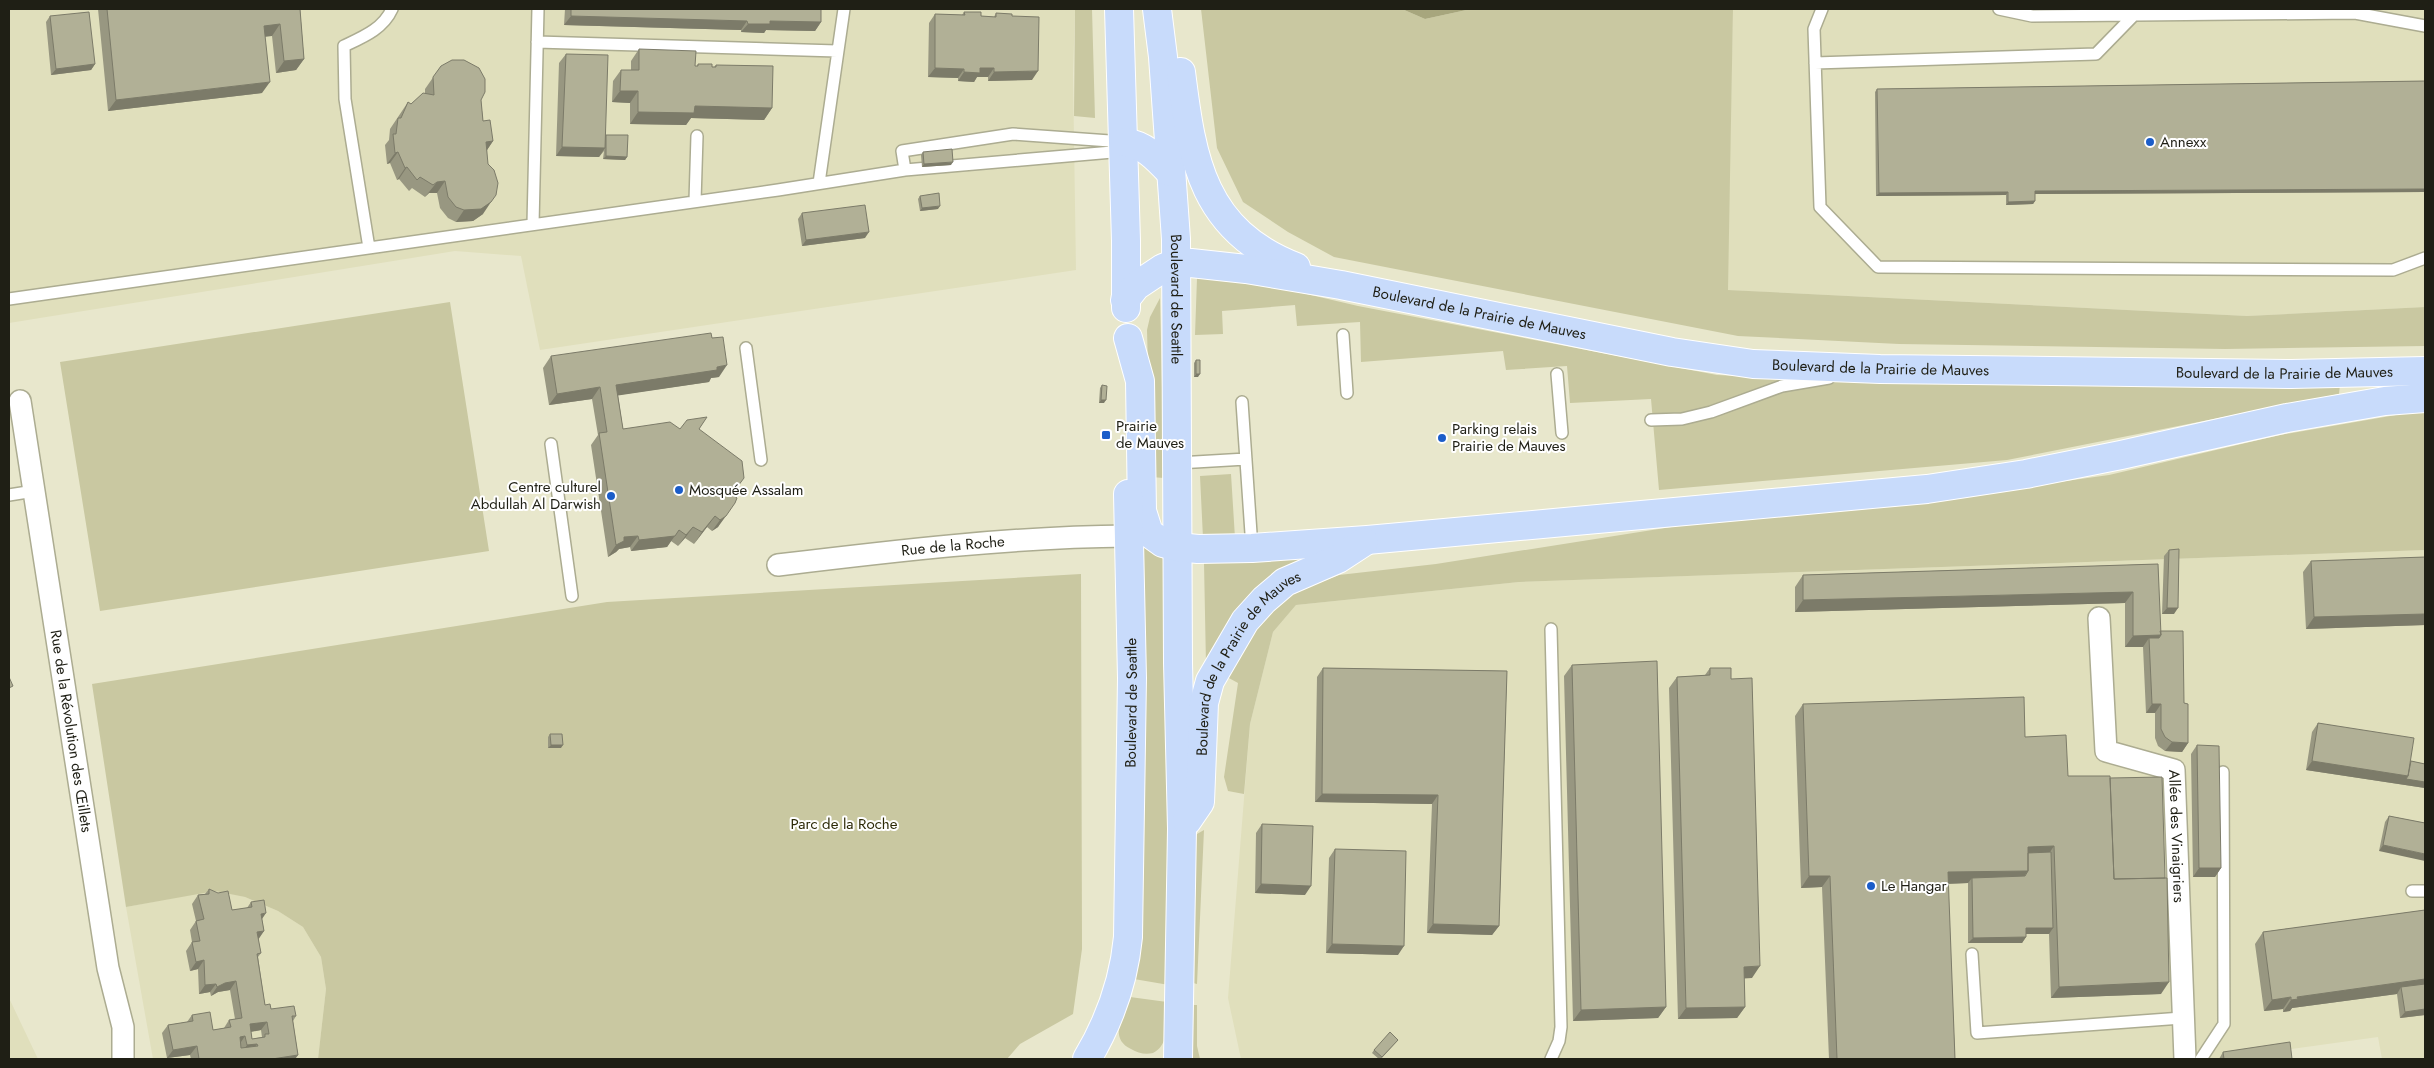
<svg xmlns="http://www.w3.org/2000/svg" width="2434" height="1068" viewBox="0 0 2434 1068" font-family="Jost,sans-serif">
  <style>
    .built { fill: #e0dfbc }
    .green { fill: #c9c8a1 }
    .forest { fill: #a7a67d }
    .lines { fill: none; stroke-linecap: round; stroke-linejoin: round }
    .lane-casing { stroke: #acac91; stroke-width: 14 }
    .street-casing { stroke: #acac91; stroke-width: 24 }
    .primary-casing { stroke: #fff; stroke-width: 30 }
    .lane { stroke: #fff; stroke-width: 11 }
    .street { stroke: #fff; stroke-width: 21 }
    .primary { stroke: #c8dbfb; stroke-width: 28 }
    .wall { fill: #989781; fill-rule: evenodd }
    .shaded-wall { fill: #7c7b69 }
    .building { fill: #b1b096; stroke: #7c7b69; fill-rule: evenodd }
    .poi-dot { fill: #1b5dc9; stroke: #fff; stroke-width: 2 }
    .labels { text-anchor: middle; stroke-width: 4; stroke-linejoin: round; paint-order: stroke }
    .poi-label { font-size: 15px; fill: #1f1f15; stroke: #fff; text-anchor: start }
    .street-label { font-size: 15px; fill: #1f1f15; stroke: #fff }
    .park-label { font-size: 15px; fill: #2d2a07; stroke: #fff }
  </style>
  <rect width="100%" height="100%" fill="#e8e7cc"/>
  <!-- built -->
  <path class="built" d="M9,9H1075L1073,74L1076,270L540,350L521,256L455,251L9,323Z
    M1733,9H2425V307L2247,316L1727,290Z
    M2425,550V1059H2382L2378,1037L2219,1059H1241L1228,998L1250,724L1273,632L1296,605L1519,582Z
    M215,890L245,897L278,911L303,927L321,957L326,989L318,1059H153L126,907Z
    M9,998L38,1059H9Z"/>
  <!-- green -->
  <path class="green" d="M1075,9H1092L1095,118L1074,116Z
    M1201,9H1402L1425,19L1471,9H1733L1728,290L2247,316L2425,307V346L2225,349L1899,344L1738,336L1334,257L1288,232L1243,202L1217,148Z
    M1197,278H1238L1358,306L1717,375L1892,383L2340,384L2339,394L2007,460L1659,490L1651,399L1570,403L1567,366L1506,370L1503,351L1361,362L1360,322L1297,326L1295,305L1222,311L1223,334L1195,335Z
    M1160,298L1164,478L1151,477L1147,330L1150,317Z
    M450,302L489,551L100,611L60,362Z
    M2425,410V550L1519,582L1296,605L1273,632L1250,724L1244,794L1228,791L1224,777L1238,683L1227,677L1234,663L1265,615L1294,592L1339,575L1436,564L1684,525L1903,504L2109,475L2280,435Z
    M1231,474L1235,538H1203L1200,476Z
    M1137,537L1165,557L1171,895L1169,985L1134,979Z
    M1302,552L1304,560L1206,665L1204,563Z
    M1081,574L1082,949L1073,1014L1020,1044L1007,1059H318L326,989L321,957L303,927L278,911L245,897L215,891L126,907L92,684L607,602Z
    M1204,830L1197,984L1189,982L1192,841L1197,834Z
    M1130,997L1167,1002C1166,1019 1171,1044 1153,1053C1145,1055 1138,1053 1131,1049C1108,1038 1123,1014 1130,997Z
    M1192,1005H1197V1046L1200,1059H1191Z"/>
  <!-- forest -->
  <path class="forest" d="M1402,9H1471L1425,19Z"/>
  <g class="lines">
    <!-- lane casing -->
    <g class="lane-casing">
      <path id="lane" d="M1822,9L1814,29L1820,207L1878,267L2393,270L2425,258
        M1999,9L2032,16L2355,13L2425,26
        M537,42L837,51
        M1815,63L2096,54L2134,15
        M905,170L902,151L1013,134L1124,142
        M819,183L844,9
        M695,201L697,136
        M533,224L538,9
        M369,248L345,99L344,46C363,37 383,29 392,9
        M9,299L778,190L905,170L1124,151
        M1343,335L1347,393
        M746,348L761,460
        M1557,374L1562,433
        M1242,402L1252,548
        M1651,420L1682,419L1711,412L1782,386L1829,378
        M551,444L572,596
        M1178,463L1246,459
        M9,495L34,491
        M2412,891H2425
        M1972,954L1977,1033L2182,1018
        M1551,1059L1559,1041L1561,1027L1551,629
        M2201,1059L2224,1024L2223,772"/>
    </g>
    <!-- street casing -->
    <g class="street-casing">
      <g id="street">
        <path id="s1" d="M20,401L108,968L123,1027V1059"/>
        <path id="s2" d="M778,565C894,551 1011,537 1128,536"/>
        <path id="s3" d="M2099,618L2106,751L2174,770L2185,1059"/>
      </g>
    </g>
    <!-- primary casing -->
    <g class="primary-casing">
      <g id="primary">
        <path d="M1119,9L1126,241V308"/>
        <path id="s4" d="M1157,9L1163,57L1176,239L1178,663L1182,829L1178,1059"/>
        <path d="M1181,72C1192,161 1203,231 1296,267"/>
        <path d="M1124,142C1145,145 1156,157 1170,172"/>
        <path id="s5" d="M1125,300L1136,286L1163,268L1176,263H1191L1246,269L1341,285L1672,352L1753,364L1880,369L2291,374L2425,371"/>
        <path d="M1128,338L1140,381L1142,511L1149,533L1163,543L1178,547L1198,549L1252,548L1367,540L1927,489L2026,474L2121,455L2287,418L2385,401L2425,398"/>
        <path id="s6" d="M1187,821L1200,802L1204,703L1210,681L1245,621L1264,600L1285,582L1338,559L1364,542"/>
        <path id="s7" d="M1087,1059C1109,1022 1124,980 1128,937L1132,678L1128,494"/>
      </g>
    </g>
    <!-- lane -->
    <use href="#lane" class="lane"/>
    <!-- street -->
    <use href="#street" class="street"/>
    <!-- primary -->
    <use href="#primary" class="primary"/>
  </g>
  <!-- wall -->
  <path class="wall" d="M98,9H300L304,59L296,70L276,73L272,36H265L262,93L108,111Z
    M565,9H821V22L815,31L766,30L764,33L741,32V30L564,25Z
    M964,12L981,16L994,17L996,13L1012,16L1032,80L988,81V77H977L974,82L958,81V78L928,77L929,23L935,14L962,15Z
    M50,16L95,64L91,70L51,75L46,22Z
    M639,49L695,66H697L698,64L714,67L716,65L772,108L764,120L691,118L686,125L630,124V103L612,102L613,81L621,70H631V61Z
    M566,54L606,135L627,157L625,160L603,159L604,151L599,157L556,156L559,63Z
    M441,66L481,100L483,121L493,141L487,150L483,214L473,221L456,222L448,218L440,208L437,193H429L425,197L412,188L409,191L399,179L397,180L390,163L387,164L385,145L389,140L390,129L408,102L411,104L425,93V89Z
    M2425,81V192L2035,194V201L2033,204L2006,205V195L1876,196L1875,92L1877,89Z
    M923,152L951,165L922,167L921,155Z
    M920,196L938,209L920,211L918,199Z
    M802,213L865,238L802,246L798,219Z
    M551,356L719,377L711,378L709,382L618,395L623,429H699L732,494L718,527L712,531L707,527L694,544L685,538L678,546L671,541L667,547L631,551L630,547L619,549L616,552L608,557L591,445L598,435L592,399L549,405L543,368Z
    M1196,360L1198,377H1194V363Z
    M1102,385L1104,403H1099L1100,388Z
    M2169,550L2174,614H2162L2164,556Z
    M2425,557V625L2306,629L2303,572L2311,561Z
    M2158,564L2160,631L2184,703L2188,743L2182,752L2165,751L2158,746L2155,738V713H2146L2143,647H2125V603L1795,612V587L1803,575Z
    M1572,665L1666,1007L1658,1018L1573,1021L1564,676Z
    M1323,668L1507,671L1499,926L1492,935L1427,933L1432,804L1315,802L1317,677Z
    M1710,668L1731,679L1752,978H1744L1745,1007L1737,1018L1678,1019L1669,688L1677,677L1705,675Z
    M1803,704L2025,737L2068,776L2110,778L2161,994L2051,998L2049,934H2026V937L2022,943H1968V883L1948,884L1955,1059H1829L1822,887L1801,888L1795,716Z
    M2318,723L2411,761L2425,764V788L2306,770L2312,732Z
    M550,734L561,748H548V737Z
    M2197,745L2221,868L2215,877H2193L2191,754Z
    M2389,816L2425,823L2379,851L2385,822Z
    M1262,824L1305,895L1255,893L1256,833Z
    M1335,849L1398,955L1326,953L1329,858Z
    M209,889L232,910L247,908L251,902L262,919L264,931L258,938L261,953L258,957L265,1005L271,1009L296,1016L293,1021L298,1055L295,1059H191L190,1055L167,1058L162,1033L168,1025L187,1022L192,1015L213,1030L224,1028L229,1020L235,1019L230,990L218,992L211,996L210,992L199,994L198,969L190,971L186,951L192,942L190,930L196,921L192,904L198,895L205,894ZM261,1030L262,1037L252,1039L251,1032Z
    M2425,910V1015L2400,1018L2397,994L2292,1008L2290,1011L2283,1012V1009L2264,1011L2255,944L2263,932Z
    M1398,1040L1381,1059H1379L1372,1053L1374,1050Z
    M2223,1052L2292,1059H2219Z"/>
  <!-- shaded-wall -->
  <path class="shaded-wall" d="M571,16L747,21L741,30L564,25Z
    M770,21L821,22L815,31L766,30L764,33L741,32L748,24Z
    M280,24L272,36L256,38L264,26Z
    M304,59L296,70L276,73L284,61Z
    M95,64L91,70L51,75L56,69Z
    M935,68L964,69L958,78L928,77Z
    M980,68H994L988,77H977L974,82L958,81L964,72Z
    M1038,71L1032,80L988,81L994,72Z
    M270,82L262,93L108,111L116,100Z
    M620,91H638L630,103L612,102Z
    M695,106L772,108L764,120L691,118L686,125L630,124L638,112Z
    M493,141L485,153L486,142Z
    M562,147L605,148L599,157L556,156Z
    M398,152L390,163L387,164L395,153Z
    M606,156L627,157L625,160L603,159Z
    M953,162L951,165L922,167L924,164Z
    M407,167L399,179L397,180L405,168Z
    M445,181L437,193H429L425,197L437,182Z
    M2425,189V192L2033,194L2035,191Z
    M2008,192L2006,195L1876,196L1879,193Z
    M2035,201L2033,204L2006,205L2008,202Z
    M491,202L483,214L473,221L456,222L464,210Z
    M940,206L938,209L920,211L922,208Z
    M869,232L865,238L802,246L806,240Z
    M727,365L719,377L711,378L709,382L608,397L616,385Z
    M1196,374H1200L1198,377H1194Z
    M600,387L592,399L549,405L557,394Z
    M1101,400H1106L1104,403H1099Z
    M715,516L707,527L694,544L702,532Z
    M726,516L718,527L712,531L720,520Z
    M693,527L685,538L678,546L686,535Z
    M679,530L667,547L631,551L639,540Z
    M638,536L630,547L619,549L616,552L608,557L616,545L624,537Z
    M2133,592L2125,603L1795,612L1803,600Z
    M2167,608H2178L2174,614H2162Z
    M2425,614V625L2306,629L2314,617Z
    M2161,635L2153,647L2149,638L2143,647H2125L2133,636Z
    M2152,704H2161L2155,713H2146Z
    M2172,742L2188,743L2182,752L2165,751Z
    M551,745H563L561,748H548Z
    M2312,761L2408,776L2425,782V788L2306,770Z
    M1322,794L1438,795L1432,804L1315,802Z
    M2383,845L2425,854V861L2379,851Z
    M2054,846L2046,858L2024,859L2028,847Z
    M2199,868H2221L2215,877H2193Z
    M2028,871L2020,882L1972,878L1968,883L1940,884L1948,872Z
    M1809,876H1830L1822,887L1801,888Z
    M1261,884L1311,886L1305,895L1255,893Z
    M266,913L260,922L261,914Z
    M1433,924L1499,926L1492,935L1427,933Z
    M2026,928H2053L2049,934H2021Z
    M264,931L258,940L257,932Z
    M2026,937L2022,943H1968L1973,938Z
    M1332,944L1404,946L1398,955L1326,953Z
    M204,960L198,969L190,971L196,962Z
    M1760,966L1752,978L1736,979L1744,967Z
    M2425,979V990L2401,987L2397,994L2292,1008L2290,1011L2283,1012L2291,1000L2297,997Z
    M236,981L230,990L218,992L211,996L217,987L225,983Z
    M2169,982L2161,994L2051,998L2059,987Z
    M216,984L210,992L199,994L205,985Z
    M2291,997L2283,1009L2264,1011L2272,1000Z
    M1666,1007L1658,1018L1573,1021L1581,1010Z
    M1745,1007L1737,1018L1678,1019L1686,1008Z
    M2425,1009V1015L2400,1018L2405,1012Z
    M267,1022L261,1030L243,1033L250,1024Z
    M245,1036L239,1045L240,1037Z
    M257,1044L251,1053L241,1054L247,1045Z
    M197,1046L190,1055L167,1058L173,1050Z
    M298,1055L295,1059H271H272Z"/>
  <!-- building -->
  <path class="building" d="M107,9H300L304,59L284,61L280,24L264,26L270,82L116,100Z
    M571,9H821V22L770,21V24H748L747,21L571,16Z
    M89,12L95,64L56,69L50,16Z
    M964,12H981V16L996,17V13L1012,14V16L1039,17L1038,71L994,72V68H980V73L964,72V69L935,68V14L965,15Z
    M639,49L696,51L695,66H698V64H712V67H716V65L773,66L772,108L695,106L694,113L638,112V91H620L621,70H639Z
    M566,54L608,55L605,148L562,147Z
    M452,60H464L479,68L485,79V92L481,100L483,121L490,120L493,141L486,142L488,164L494,170L498,183L496,195L491,202L481,209L464,210L456,207L448,197L445,181L437,182L433,185L420,177L417,180L407,167L405,168L398,152L395,153L393,134H396L398,118H401L408,102L411,104L423,93L434,95L433,77L441,66Z
    M2425,81V189L2035,191V201L2008,202V192L1879,193L1877,89Z
    M606,135H628L627,157L606,156Z
    M952,149L953,162L924,164L923,152Z
    M939,193L940,206L922,208L920,196Z
    M865,205L869,232L806,240L802,213Z
    M711,333L712,338L723,337L727,365L717,367V370L616,385L623,429L670,422L680,429L687,420L707,417L699,429L742,461L744,478L732,494L737,498L735,503L726,516L720,520L715,516L702,532L693,527L686,535L679,530L675,536L639,540L638,536L624,537V541L616,545L599,433L607,432L600,387L557,394L551,356Z
    M1196,360H1200V374H1196Z
    M1102,385L1107,386L1106,400H1101Z
    M2179,549L2178,608H2167L2169,550Z
    M2425,557V614L2314,617L2311,561Z
    M2158,564L2161,635L2133,636V592L1803,600V575Z
    M2160,631H2183L2184,703L2188,704V743L2172,742L2165,737L2161,729V704H2152L2149,638H2159L2161,635Z
    M1657,661L1666,1007L1581,1010L1572,665Z
    M1323,668L1507,671L1499,926L1433,924L1438,795L1322,794Z
    M1710,668H1731V679L1752,678L1760,966L1744,967L1745,1007L1686,1008L1677,677L1710,675Z
    M9,677L13,686L9,688Z
    M2024,697L2025,737L2066,735L2068,776H2110L2114,879L2167,878L2169,982L2059,987L2054,846L2028,847V871L1948,872L1955,1059H1837L1830,876H1809L1803,704Z
    M2318,723L2414,738L2408,776L2312,761Z
    M550,734H562L563,745H551Z
    M2197,745L2219,746L2221,868H2199Z
    M2411,761L2425,764V782L2406,779L2408,776Z
    M2162,777L2165,878L2114,879L2110,778Z
    M2389,816L2425,823V854L2383,845Z
    M1262,824L1313,826L1311,886L1261,884Z
    M1335,849L1406,851L1404,946L1332,944Z
    M2051,852L2053,928H2026V937L1973,938L1972,878L2025,876L2028,871V853Z
    M209,889L218,893L228,891L232,910L252,907L251,902L264,900L266,913L261,914L264,931L257,932L261,953L257,954L265,1005L270,1004L271,1009L294,1006L296,1016H292L298,1055L272,1059H199L197,1046L173,1050L168,1025L193,1021L192,1015L210,1012L213,1030L231,1027L229,1020L242,1018L236,981L225,983L217,987L216,984L205,985L204,960L196,962L192,942L200,941L196,921L204,919L198,895L209,894ZM267,1022L269,1034H265V1037L252,1039L250,1024ZM245,1036L247,1045L257,1044L258,1046L241,1048L240,1037Z
    M2425,910V979L2297,997L2298,999L2291,1000V997L2272,1000L2263,932Z
    M2425,984V1009L2405,1012L2401,987Z
    M1390,1032L1398,1040L1382,1057L1374,1050Z
    M2290,1042L2292,1059H2224L2223,1052Z"/>
  <!-- markers -->
  <g class="poi-dot">
    <circle cx="2150" cy="142" r="5"/>
    <rect x="1101" y="430" width="10" height="10" rx="2.5"/>
    <circle cx="1442" cy="438" r="5"/>
    <circle cx="679" cy="490" r="5"/>
    <circle cx="611" cy="496" r="5"/>
    <circle cx="1871" cy="886" r="5"/>
  </g>
  <g class="labels">
    <!-- poi labels -->
    <g class="poi-label">
      <text x="2160" y="147">Annexx</text>
      <text x="1116" y="431">Prairie<tspan x="1116" dy="17">de Mauves</tspan></text>
      <text x="1452" y="434">Parking relais<tspan x="1452" dy="17">Prairie de Mauves</tspan></text>
      <text x="601" y="492" text-anchor="end">Centre culturel<tspan x="601" dy="17">Abdullah Al Darwish</tspan></text>
      <text x="689" y="495">Mosquée Assalam</text>
      <text x="1881" y="891">Le Hangar</text>
    </g>
    <!-- street labels -->
    <g class="street-label">
      <text dy="5" stroke="none"><textPath href="#s4" startOffset="291">Boulevard de Seattle</textPath></text>
      <text dy="5" stroke="none"><textPath href="#s5" startOffset="372">Boulevard de la Prairie de Mauves</textPath></text>
      <text dy="5" stroke="none"><textPath href="#s5" startOffset="778">Boulevard de la Prairie de Mauves</textPath></text>
      <text dy="5" stroke="none"><textPath href="#s5" startOffset="1182">Boulevard de la Prairie de Mauves</textPath></text>
      <text dy="5" stroke="none"><textPath href="#s2" startOffset="176">Rue de la Roche</textPath></text>
      <text dy="5" stroke="none"><textPath href="#s6" startOffset="178">Boulevard de la Prairie de Mauves</textPath></text>
      <text dy="5" stroke="none"><textPath href="#s7" startOffset="364">Boulevard de Seattle</textPath></text>
      <text dy="5" stroke="none"><textPath href="#s1" startOffset="334">Rue de la Révolution des Œillets</textPath></text>
      <text dy="5" stroke="none"><textPath href="#s3" startOffset="270">Allée des Vinaigriers</textPath></text>
    </g>
    <!-- park labels -->
    <g class="park-label">
      <text x="844" y="829">Parc de la Roche</text>
    </g>
  </g>
  <!-- border -->
  <rect width="2434" height="1068" fill="none" stroke="#1f1f15" stroke-width="20"/>
</svg>
